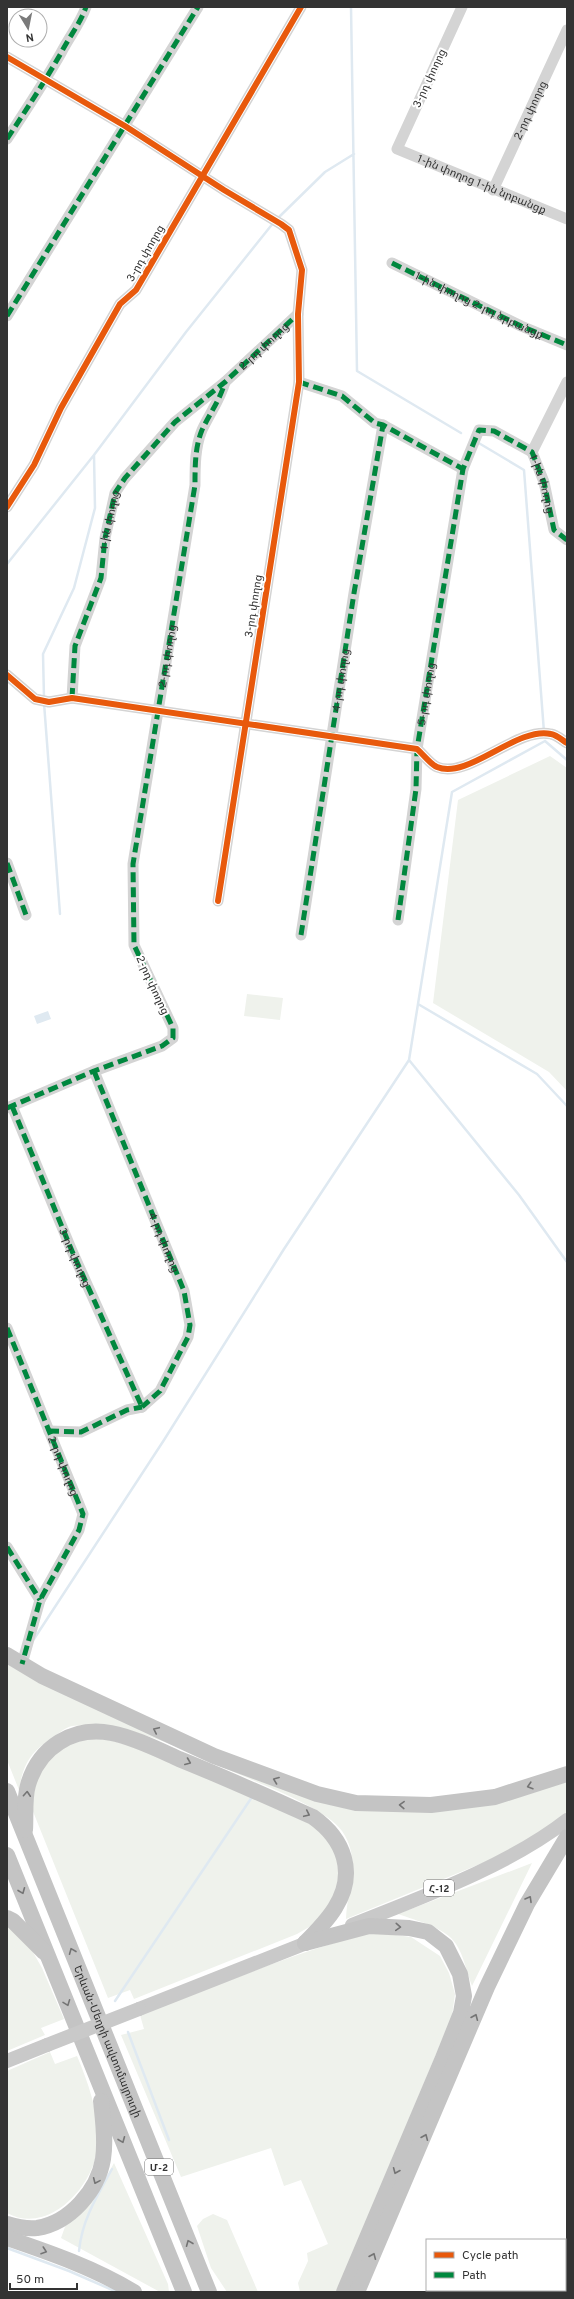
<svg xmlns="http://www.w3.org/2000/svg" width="574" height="2299" viewBox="0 0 574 2299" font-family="Overpass,'Noto Sans Armenian',sans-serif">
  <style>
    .green { fill: #eff2ec }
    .water { fill: #dfe9f1 }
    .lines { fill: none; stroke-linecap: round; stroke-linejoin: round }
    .stream { stroke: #dfe9f1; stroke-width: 2.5 }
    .minor { stroke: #d4d4d4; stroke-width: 11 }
    .major { stroke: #c9c9c9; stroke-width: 14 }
    .highway { stroke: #c4c4c4; stroke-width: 16 }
    .major-bridge { stroke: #c9c9c9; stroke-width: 14 }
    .quiet { stroke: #00873e; stroke-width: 5; stroke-dasharray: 10 5; stroke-linecap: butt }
    .cycleway-casing { stroke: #fff; stroke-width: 8 }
    .cycleway { stroke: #e8590c; stroke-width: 6 }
    .oneway { stroke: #747474 }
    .labels { text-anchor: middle; stroke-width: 4; stroke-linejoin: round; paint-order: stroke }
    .shield { fill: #fff; stroke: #707070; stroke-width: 1 }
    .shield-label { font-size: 10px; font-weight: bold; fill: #333 }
    .street-label { font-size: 11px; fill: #333; stroke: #fff }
  </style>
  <rect width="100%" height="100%" fill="#fff"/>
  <!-- green -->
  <path class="green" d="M550,756L567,768V1091L549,1072L433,1003L458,800Z
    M247,994L283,998L280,1020L244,1016Z
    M7,1658L283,1784L429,1809L567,1780V1816L519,1848L346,1919C347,1888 362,1860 342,1831C326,1808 263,1785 236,1773C187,1752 127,1719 72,1726C65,1727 57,1735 51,1739C30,1752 23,1765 19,1790L7,1760Z
    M90,1738L110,1740L163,1756L309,1822L337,1848L342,1868L334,1898L316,1923L297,1934L134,1999L130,1990L108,1998L32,1809L34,1787L46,1762L70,1741Z
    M532,1863L472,1986C467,1973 464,1956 456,1944C445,1927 417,1921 398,1914Z
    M7,1924L26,1940L42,1968L64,2019L41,2028L45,2035L7,2051Z
    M373,1932L411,1937L440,1956L449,1973L455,1994L452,2016L339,2287L335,2292H300L298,2283L308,2261L307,2253L328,2244L301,2180L284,2186L271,2148L181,2177L121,2035L144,2029L140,2015C217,1985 293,1953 373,1932Z
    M50,2052L55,2064L77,2056C89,2085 97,2108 98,2139C99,2181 51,2237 7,2213V2071Z
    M114,2163L168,2284L169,2292H160L61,2238L66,2224L97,2194Z
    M213,2214L227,2220L258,2292H227L211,2268L197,2226L203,2219Z"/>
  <!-- water -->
  <path class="water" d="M48,1011L51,1019L37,1024L34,1016Z"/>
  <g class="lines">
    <!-- stream -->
    <path class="stream" d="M351,7L357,371L461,433
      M277,219L325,172L354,154
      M477,442L524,470L544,732
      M7,564L94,455L186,332L274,222
      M44,698L43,654L74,588L95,508L94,455
      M44,703L60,914
      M545,741L452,792L409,1060L519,1195L567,1262
      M545,741L567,760
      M418,1004L537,1074L567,1106
      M34,1639L164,1440L284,1249L409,1060
      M115,2001L252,1797
      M128,2032L169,2140
      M7,2248L69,2271L117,2292
      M79,2251C82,2220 97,2196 112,2169"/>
    <!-- minor -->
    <g class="minor">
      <path id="s1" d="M462,7L397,149L567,219"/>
      <path d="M7,57L125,126L224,190L281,224L289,230L302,270L298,314L299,382L218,901"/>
      <path d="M7,139C26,110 44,83 61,53C69,37 80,24 86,7"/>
      <path id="s2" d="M493,190L567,30"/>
      <path d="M392,263L521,326L567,345"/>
      <path d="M7,316L198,7"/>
      <path d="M299,382L342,396L375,423L383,425L463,469"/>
      <path id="s3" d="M567,382L532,452L544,482L554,530L567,540"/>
      <path d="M7,507L34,465L61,408L120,304L136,290L301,7"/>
      <path d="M7,675L35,699L49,702L72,698L417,749C423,754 430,764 437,767C468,780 517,726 551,734C557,735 562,740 567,743"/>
      <path id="s4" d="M72,698L75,646L101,578L105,538L115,493L125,478L175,422L225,382L298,314"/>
      <path d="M7,863L26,915"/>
      <path d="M398,920L416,789L417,749L463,469L479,430L494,431L532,452"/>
      <path id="s5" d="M301,935L354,593L383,425"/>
      <path id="s6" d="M94,1071L184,1291L190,1325L188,1337L160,1391L142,1407"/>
      <path d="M12,1106L72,1251L142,1407"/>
      <path id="s7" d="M7,1108L94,1071L162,1046L173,1038V1028L134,945L133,864L195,485C195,466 195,447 202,430C210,413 220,400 225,382"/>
      <path d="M7,1328L83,1514L79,1530L40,1600L22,1664"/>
      <path d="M49,1431L81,1432L127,1410L142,1407"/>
      <path d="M7,1547L40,1600"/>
    </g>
    <!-- major -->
    <path class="major" d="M352,1925C422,1897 508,1866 567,1820
      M139,2009L314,1940
      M7,2061L47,2045"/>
    <!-- highway -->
    <g class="highway">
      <path d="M7,1655L42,1676L214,1756L317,1794L356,1803L431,1805L495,1797L567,1774"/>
      <path id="s8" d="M7,1791L209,2292"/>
      <path d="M25,1830C26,1816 24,1798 28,1785C39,1747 73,1726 111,1733C133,1737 159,1750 179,1759C224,1777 268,1797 313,1817C344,1839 357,1873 335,1908C327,1921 316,1932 305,1943"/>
      <path d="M7,1855L184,2292"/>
      <path d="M7,1918L13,1921L44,1952"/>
      <path d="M305,1943L369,1926L409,1928L428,1932L446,1946L460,1974L464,1996L461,2013L443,2058L344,2292"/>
      <path d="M7,2224C17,2227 27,2229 37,2228C70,2223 98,2190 103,2159C106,2140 103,2120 101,2101"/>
      <path d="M7,2238C51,2253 94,2268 134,2292"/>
      <path d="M357,2292L487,1987L527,1904L567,1837"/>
    </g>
    <!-- major-bridge -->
    <path class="major-bridge" d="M47,2045L139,2009"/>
    <!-- quiet -->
    <g class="quiet">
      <path d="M7,139C26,110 44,83 61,53C69,37 80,24 86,7"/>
      <path id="s9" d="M392,263L521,326L567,345"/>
      <path d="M7,316L198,7"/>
      <path d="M299,382L342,396L375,423L383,425L463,469"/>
      <path d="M72,698L75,646L101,578L105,538L115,493L125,478L175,422L225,382L298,314"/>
      <path d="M7,863L26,915"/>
      <path id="s10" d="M398,920L416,789L417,749L463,469L479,430L494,431L532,452L544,482L554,530L567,540"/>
      <path d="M301,935L354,593L383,425"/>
      <path d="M94,1071L184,1291L190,1325L188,1337L160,1391L142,1407"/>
      <path id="s11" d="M12,1106L72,1251L142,1407"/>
      <path d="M7,1108L94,1071L162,1046L173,1038V1028L134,945L133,864L195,485C195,466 195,447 202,430C210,413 220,400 225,382"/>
      <path id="s12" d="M7,1328L83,1514L79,1530L40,1600L22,1664"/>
      <path d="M49,1431L81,1432L127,1410L142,1407"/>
      <path d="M7,1547L40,1600"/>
    </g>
    <!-- cycleway casing -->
    <g class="cycleway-casing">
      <path id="cycleway" d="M7,57L125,126L224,190L281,224L289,230L302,270L298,314L299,382L218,901
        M7,507L34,465L61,408L120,304L136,290L301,7
        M7,675L35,699L49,702L72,698L417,749C423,754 430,764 437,767C468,780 517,726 551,734C557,735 562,740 567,743"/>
    </g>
    <!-- cycleway -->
    <use href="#cycleway" class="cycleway"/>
  </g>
  <!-- one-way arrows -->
  <defs><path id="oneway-chevron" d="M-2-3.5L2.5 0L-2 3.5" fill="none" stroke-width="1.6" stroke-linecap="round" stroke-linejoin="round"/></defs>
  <g class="oneway">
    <use href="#oneway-chevron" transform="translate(156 1730) rotate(-155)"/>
    <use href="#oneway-chevron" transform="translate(188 1762) rotate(22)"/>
    <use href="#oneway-chevron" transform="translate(276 1780) rotate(-159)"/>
    <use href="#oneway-chevron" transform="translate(530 1786) rotate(163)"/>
    <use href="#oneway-chevron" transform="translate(27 1794) rotate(-86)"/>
    <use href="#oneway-chevron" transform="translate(402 1805) rotate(-178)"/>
    <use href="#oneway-chevron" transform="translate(307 1814) rotate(25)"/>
    <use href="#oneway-chevron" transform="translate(22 1891) rotate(68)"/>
    <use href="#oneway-chevron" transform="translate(529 1899) rotate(-60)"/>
    <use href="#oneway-chevron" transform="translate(398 1927) rotate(4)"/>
    <use href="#oneway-chevron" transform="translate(72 1951) rotate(-112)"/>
    <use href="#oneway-chevron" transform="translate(67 2003) rotate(69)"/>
    <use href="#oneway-chevron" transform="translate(475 2017) rotate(-67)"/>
    <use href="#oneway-chevron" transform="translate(425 2137) rotate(-67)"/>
    <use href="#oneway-chevron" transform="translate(122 2140) rotate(68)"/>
    <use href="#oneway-chevron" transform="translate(396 2171) rotate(113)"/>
    <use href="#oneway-chevron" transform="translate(96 2181) rotate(114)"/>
    <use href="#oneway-chevron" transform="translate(189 2243) rotate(-112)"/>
    <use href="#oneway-chevron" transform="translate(44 2251) rotate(19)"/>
    <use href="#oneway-chevron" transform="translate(373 2256) rotate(-67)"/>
  </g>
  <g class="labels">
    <!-- shield labels -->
    <g class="shield">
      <rect x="424" y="1880" width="30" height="16" rx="3"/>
      <rect x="145" y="2159" width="28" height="16" rx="3"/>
    </g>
    <g class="shield-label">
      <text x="439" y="1892">Հ-12</text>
      <text x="159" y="2171">Մ-2</text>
    </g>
    <!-- street labels -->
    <g class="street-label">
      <text transform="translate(429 78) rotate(-65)" y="4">3-րդ փողոց</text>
      <text dy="4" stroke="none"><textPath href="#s2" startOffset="88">2-րդ փողոց</textPath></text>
      <text dy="4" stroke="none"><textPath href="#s1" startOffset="248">1-ին փողոց 1-ին նրբանցք</textPath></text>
      <text transform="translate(145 253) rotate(-60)" y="4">3-րդ փողոց</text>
      <text dy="4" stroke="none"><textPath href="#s9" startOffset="97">1-ին փողոց 2-րդ նրբանցք</textPath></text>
      <text dy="4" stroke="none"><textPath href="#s4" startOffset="421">2-րդ փողոց</textPath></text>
      <text dy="4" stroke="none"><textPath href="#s3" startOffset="112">1-ին փողոց</textPath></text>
      <text dy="4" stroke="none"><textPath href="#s4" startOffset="184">1-ին փողոց</textPath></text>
      <text transform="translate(253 606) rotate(-81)" y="4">3-րդ փողոց</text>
      <text dy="4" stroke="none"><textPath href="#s7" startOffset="574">2-րդ փողոց</textPath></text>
      <text dy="4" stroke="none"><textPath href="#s5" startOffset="258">4-րդ փողոց</textPath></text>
      <text dy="4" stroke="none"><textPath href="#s10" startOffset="228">5-րդ փողոց</textPath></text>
      <text transform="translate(153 985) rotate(65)" y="4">2-րդ փողոց</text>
      <text dy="4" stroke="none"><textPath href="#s6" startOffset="185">4-րդ փողոց</textPath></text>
      <text dy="4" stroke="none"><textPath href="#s11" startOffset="164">3-րդ փողոց</textPath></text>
      <text dy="4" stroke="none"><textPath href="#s12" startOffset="149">2-րդ փողոց</textPath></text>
      <text dy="4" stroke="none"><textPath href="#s8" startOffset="270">Երևան-Մեղրի ավտոմայրուղի</textPath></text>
    </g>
  </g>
  <!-- border -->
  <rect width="574" height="2299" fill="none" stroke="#333333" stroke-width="16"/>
  <!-- legend -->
  <rect x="426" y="2239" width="140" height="52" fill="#ffffff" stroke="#adadad"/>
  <rect x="434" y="2252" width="20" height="6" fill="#e8590c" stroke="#adadad"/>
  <text x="462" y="2259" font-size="12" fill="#333333">Cycle path</text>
  <rect x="434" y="2272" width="20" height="6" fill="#00873e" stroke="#adadad"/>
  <text x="462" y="2279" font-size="12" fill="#333333">Path</text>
  <!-- north arrow -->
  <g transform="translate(28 28) rotate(170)"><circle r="19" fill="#ffffff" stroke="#adadad"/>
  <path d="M0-3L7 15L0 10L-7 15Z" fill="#7a7a7a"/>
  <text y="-6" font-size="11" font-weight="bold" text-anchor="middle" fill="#333333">N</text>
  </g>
  <!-- scale -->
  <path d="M10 2283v6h67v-6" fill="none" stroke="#333333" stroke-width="2"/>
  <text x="16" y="2283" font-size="12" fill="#333333" stroke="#ffffff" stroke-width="3" paint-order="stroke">50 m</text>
</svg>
